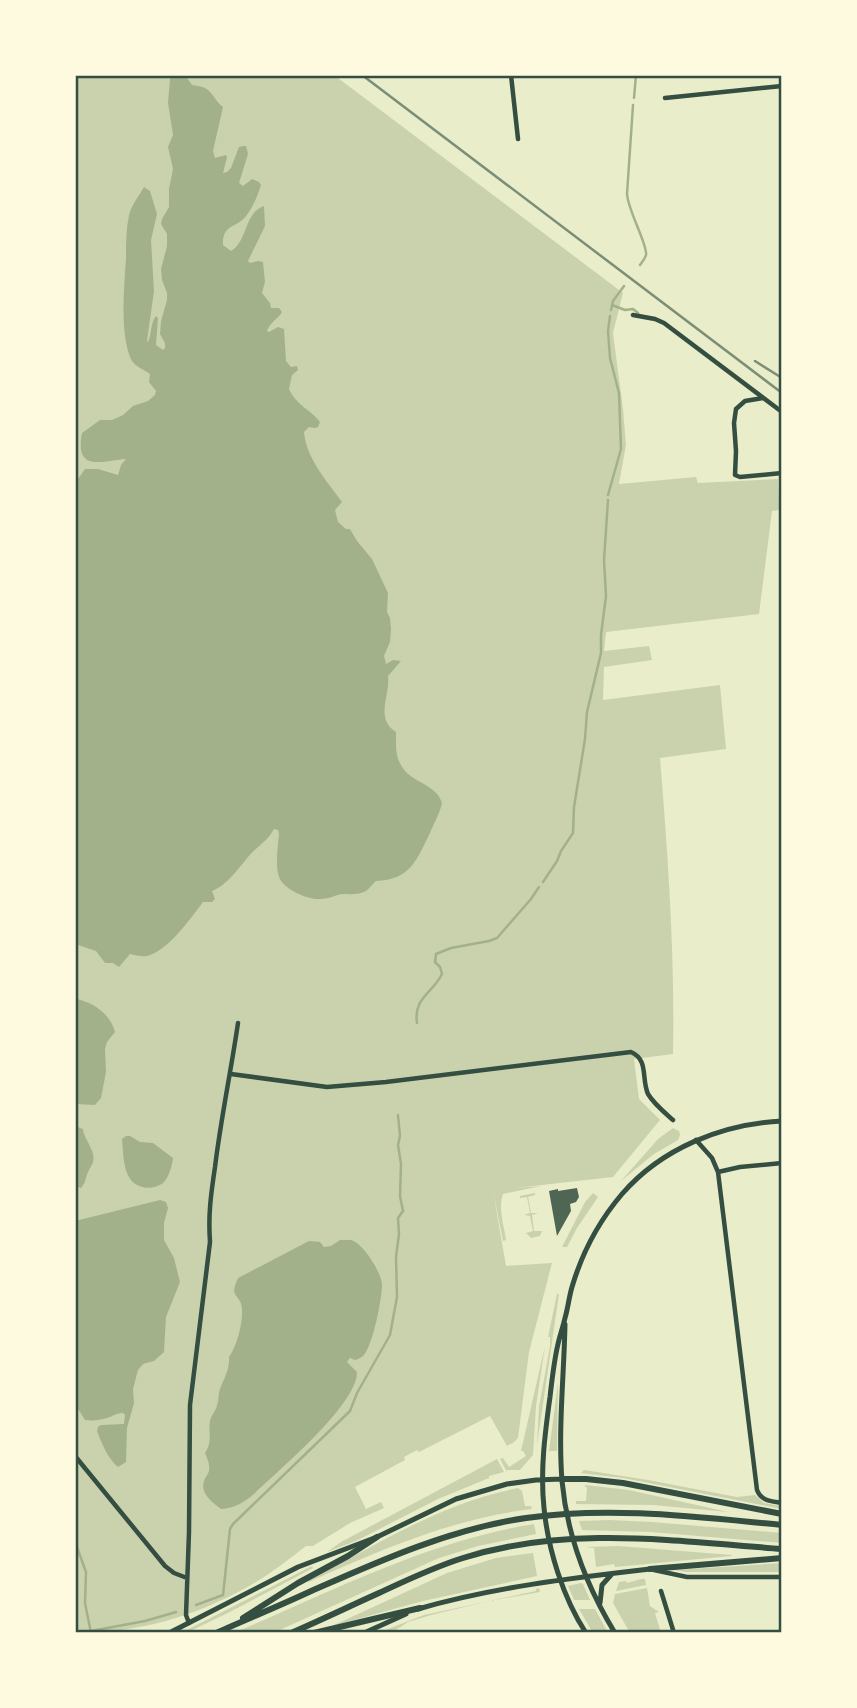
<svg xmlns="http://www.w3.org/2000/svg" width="857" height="1708" viewBox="0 0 857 1708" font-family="'Fira Sans Condensed',sans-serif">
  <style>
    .green { fill: #cad2ad }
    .water { fill: #a3b18a }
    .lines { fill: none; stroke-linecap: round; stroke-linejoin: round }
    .stream { stroke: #a3b18a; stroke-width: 2.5 }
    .building { fill: #4f6655 }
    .minor { stroke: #344e41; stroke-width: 4.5 }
    .tertiary { stroke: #344e41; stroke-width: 5 }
    .secondary { stroke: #344e41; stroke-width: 6 }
    .rail { stroke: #7c8e77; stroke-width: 2.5 }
    .neatline { fill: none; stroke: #344e41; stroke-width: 2.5 }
  </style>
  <rect width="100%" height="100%" fill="#e9edc9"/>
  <!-- green -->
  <path class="green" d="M75,75H334L623,293L613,333L623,409L626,445L619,484L696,477L698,483L778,479L779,510L772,511L759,614L606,632L604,651L649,646L652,660L604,667L603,700L720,685L726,749L660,758C668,857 675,955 673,1054L634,1059L639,1099L660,1120L613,1177L515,1188L541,1186L503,1194C498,1208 504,1226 506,1240L503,1241L493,1191L506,1266L552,1263L529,1352L518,1438L514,1442L507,1446L490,1416L419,1452L417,1450L404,1457L405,1460L355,1487L366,1509L381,1502L384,1508L350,1523L313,1546H306C288,1560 269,1575 249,1586C194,1617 138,1633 75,1633Z
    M673,1128L679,1131L680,1135L678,1140L654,1154L621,1181L658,1139Z
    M535,1193V1195L528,1197L531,1213H538L532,1215L534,1231H542L540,1236L531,1238L526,1233L533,1231L530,1216L524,1215L530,1213L527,1197L520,1198V1196Z
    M593,1193L598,1197L577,1228L567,1247H562L585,1202Z
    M557,1294H559L537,1445L539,1407L550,1346V1337H548Z
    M545,1346L536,1406L533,1455L520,1470H507V1472L500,1459L503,1458L509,1467L526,1456L523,1451H521Z
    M558,1383L557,1451H549Z
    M497,1459L504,1472L489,1476V1478L438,1499L356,1541L327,1552L341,1542Z
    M584,1470L648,1480L737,1497L755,1495L764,1503L782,1506V1509L623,1478L581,1473Z
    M585,1485L629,1490L728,1512L653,1505L576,1504V1501H586L587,1487H585Z
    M518,1488L522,1491L525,1506H531L532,1509C454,1518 380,1550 309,1582L308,1581C376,1545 441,1503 518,1488Z
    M610,1520L652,1522L782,1533V1543L651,1532L582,1530L579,1521Z
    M534,1524L536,1534L478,1546L439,1558L273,1633H234C332,1591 428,1541 534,1524Z
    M618,1546L732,1555L731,1556L615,1567L614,1564L596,1567L594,1548L586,1547Z
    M540,1552L533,1553L537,1576L423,1601L332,1626L447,1573L496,1558Z
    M782,1563V1572H686L674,1570Z
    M312,1566L313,1568L228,1613L186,1633H181Z
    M641,1579H645L646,1585L616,1591L619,1582L626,1581L627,1583Z
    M581,1583L583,1584L590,1600H574L568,1586Z
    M539,1588L540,1592L489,1601L431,1615L408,1622L391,1633H378L424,1615L536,1591V1589Z
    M647,1588L650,1606L659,1612L655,1613L661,1633H630L613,1603L615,1594Z
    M579,1609H595L608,1633H593Z"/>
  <!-- water -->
  <path class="water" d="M185,75L192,85C197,86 204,86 208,90C214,95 216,102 223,107L213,151L215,158L226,155L227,157L223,173L227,172L231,168L239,147L243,146H246L248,154L239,183L243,186L252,179L259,182L261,185C258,195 253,207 246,216C237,228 222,224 223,245L231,251C248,241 244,213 264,206L265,226L248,261L250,263L258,261L263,262L265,282L262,293L270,303L271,308H279L282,312C278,319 270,322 267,331L269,332L278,327L284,329L286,361L291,367L297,366L298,370L292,375L289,389C297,406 310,409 320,422L318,427L315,428L309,427L304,432C306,458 327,481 342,502L335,510L338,522L346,529H350L357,541L372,559L388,593L387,612L390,618L391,629L390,642L384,656L386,664L393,660L401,661L388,676C391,694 374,718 396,732C396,743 395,755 401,765C410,783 436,783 442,803C440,813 434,823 430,833C416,861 410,880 376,881C371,885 369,890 364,892C357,895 349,894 342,894C335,895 329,899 321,899C308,900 284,890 279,877C275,867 278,845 279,834L278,830L274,829C268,841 256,847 248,857C239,868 226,886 212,891L215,899L212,902H203C191,918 168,951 147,956C142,957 135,955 130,954L119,967L113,963H105L96,951L75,944V488L78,479L85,469H98L118,475L121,465L126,459C105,460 74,474 82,433L100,420H112L123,415L133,406L148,401L155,395L156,391L149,382L150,374C143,369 133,366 130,357C120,331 124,287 126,259C126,244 126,230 129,215C132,204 139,196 144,187L150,191L157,214L151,240L154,291L147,341L148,342C152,334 150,323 156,316L158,318L156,345L163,350L165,348V343L160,334L161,321L167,300V293L162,280L161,269L167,246V234L161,224L162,219L169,207V189L173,169L168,147L173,135L168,103L170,79L172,76Z
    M75,999C93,1001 111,1015 115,1032L107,1042L105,1049L106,1072L101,1098L95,1105L75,1104Z
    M75,1126L83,1129C84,1140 96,1150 93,1162C93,1163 88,1172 88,1172C85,1179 86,1182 81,1188L75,1186Z
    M126,1136H130L140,1142L153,1143L173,1158C172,1165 169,1178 163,1183C153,1191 135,1189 129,1177C123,1167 123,1150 122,1139Z
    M160,1200L166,1202L168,1208L164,1223V1240L174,1258L180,1282L166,1317L164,1352L154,1361L143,1364L138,1370L133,1389L134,1403L127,1428L126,1462L118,1467C108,1459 102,1444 97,1431L98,1427L101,1425L124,1424L125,1415L123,1413C117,1413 113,1416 107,1418C100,1420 93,1421 85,1420L75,1404V1221Z
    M340,1240C342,1240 349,1240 351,1240C363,1243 382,1273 382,1285C382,1299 373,1344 364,1355C361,1358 358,1359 355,1360L350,1358L347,1362L357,1372C358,1404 278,1471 254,1494C243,1503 235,1508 221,1509C212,1502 200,1494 204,1481C205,1477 209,1474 209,1470C210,1464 207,1458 205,1453C213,1441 208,1432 210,1421C211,1415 216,1411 217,1405C219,1400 218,1394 220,1389C224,1378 230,1369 229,1357C237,1346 243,1322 242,1309C241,1293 228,1299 238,1278L309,1241L320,1242L324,1247L331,1246Z"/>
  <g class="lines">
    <!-- stream -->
    <path class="stream" d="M634,98L636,75
      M633,105L627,194C628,211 648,245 646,255C645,259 642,262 640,265
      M612,305L625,310L633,309L638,313
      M611,310L613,301L624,286
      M608,495L621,449L619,393L610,358L608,331L610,316
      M543,882L557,861L561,851L573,833L574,807L585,739L587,712L601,653V635L606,596L604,560L608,500
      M417,1023C413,998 433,993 442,974L440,967L435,962L436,954L451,948L489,941L497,938L531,899L539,887
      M75,1542L86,1572L85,1603L91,1633
      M196,1605L223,1595L230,1529L233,1524L350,1411L357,1393L390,1335L397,1297L396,1257L399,1234L398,1218L403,1211L400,1196L401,1164L398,1145L400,1136L398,1115
      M91,1631L145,1621L176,1612"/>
  </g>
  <!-- building -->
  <path class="building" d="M577,1188L579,1197L576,1202L570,1204L571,1211L557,1236L549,1191L558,1189V1191Z"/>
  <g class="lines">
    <!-- minor -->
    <path class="minor" d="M511,75L518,139
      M665,98L782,86
      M633,315L655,319L664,323L782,412
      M763,398L745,401L736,409L734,423L736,451L735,475L740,477L782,473
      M231,1074L327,1087L386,1082L631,1052C649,1060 641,1078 648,1094C654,1104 664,1112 673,1120
      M696,1140L712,1158L718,1172L757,1490C761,1501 771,1501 782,1503
      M718,1172L740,1167L782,1163
      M75,1456L165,1566L174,1573L187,1578
      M654,1570L687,1577H782
      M661,1591L674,1633
      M189,1623L186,1615L189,1532L190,1405L210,1242C208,1214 211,1194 215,1167C221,1118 231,1071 238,1023"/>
    <!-- tertiary -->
    <path class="tertiary" d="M565,1324C564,1376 558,1429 562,1481C567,1535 587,1587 615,1633
      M600,1603L602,1585L611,1575
      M418,1609C494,1587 572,1578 650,1569
      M169,1633L298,1567L377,1537L456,1499L507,1484L536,1480L562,1479
      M364,1633L406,1614
      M586,1633C563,1598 548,1549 544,1508C540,1471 545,1433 550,1397C552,1379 554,1361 558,1344C560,1335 563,1327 565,1318C568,1308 569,1297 572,1287C582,1253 599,1221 622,1194C662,1148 722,1124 782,1121"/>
    <!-- secondary -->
    <path class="secondary" d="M562,1479H586L623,1483L782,1514
      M650,1569L782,1558
      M243,1618L298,1583L348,1556L377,1537
      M216,1633C247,1619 279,1606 309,1592C379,1561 450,1529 526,1518C611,1506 697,1517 782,1525
      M291,1633C321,1620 350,1606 379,1593C407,1580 434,1567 463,1558C568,1525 674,1541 782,1549
      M314,1633L420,1608"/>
    <!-- rail -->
    <path class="rail" d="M362,75L782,393
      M755,361L782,378"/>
  </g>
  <!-- border -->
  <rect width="857" height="1708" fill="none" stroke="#fefae0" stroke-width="154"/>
  <rect x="77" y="77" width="703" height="1554" class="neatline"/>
</svg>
